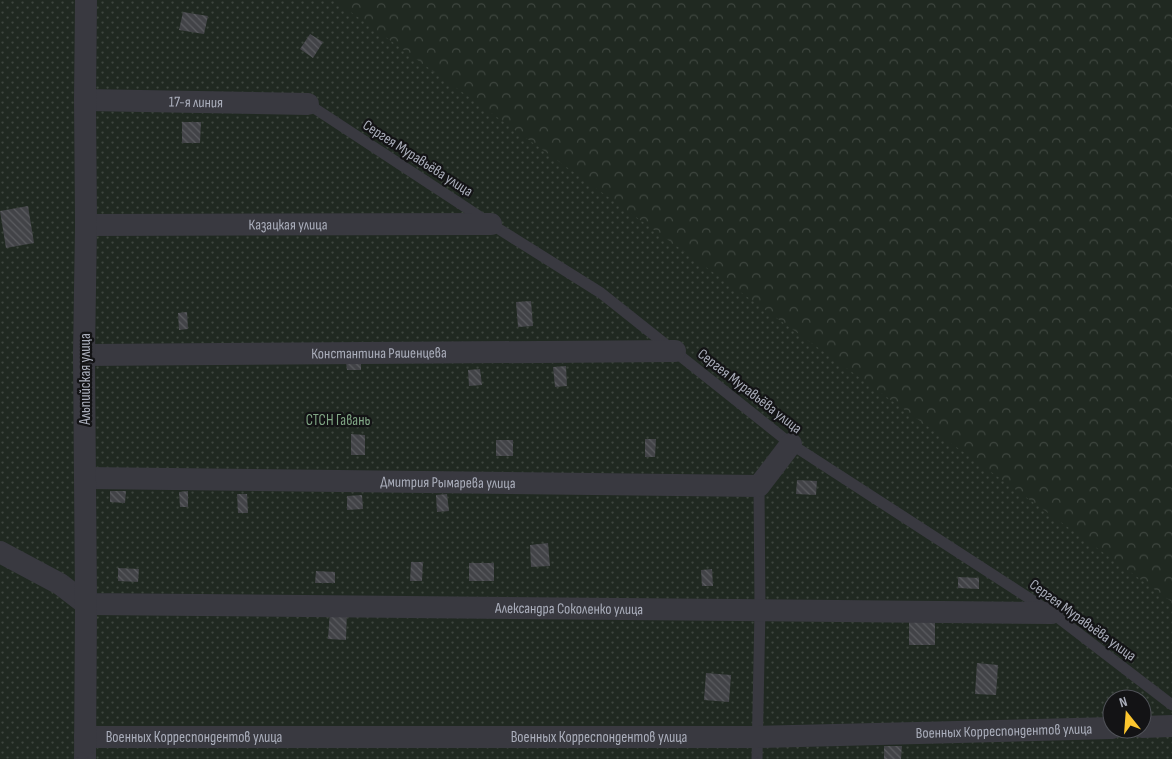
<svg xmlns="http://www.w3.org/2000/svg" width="1172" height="759" viewBox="0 0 1172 759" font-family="'Sofia Sans Condensed',sans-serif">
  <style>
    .forest { fill: url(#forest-crowns) }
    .garden { fill: url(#garden-dots); fill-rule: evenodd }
    .building { fill: url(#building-back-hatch) }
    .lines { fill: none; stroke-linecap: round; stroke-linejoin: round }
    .service { stroke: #393940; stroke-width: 11 }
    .minor { stroke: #393940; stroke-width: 22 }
    .labels { text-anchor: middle; stroke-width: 4.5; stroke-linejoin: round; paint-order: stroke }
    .street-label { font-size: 15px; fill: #aaaebb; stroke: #131315 }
    .park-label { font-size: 15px; fill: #80a785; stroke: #131315 }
  </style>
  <defs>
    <pattern id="forest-crowns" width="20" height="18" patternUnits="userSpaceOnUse" patternTransform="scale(1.25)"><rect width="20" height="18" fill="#202921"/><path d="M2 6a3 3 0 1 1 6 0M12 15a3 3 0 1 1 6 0" fill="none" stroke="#3e463f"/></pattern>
    <pattern id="garden-dots" width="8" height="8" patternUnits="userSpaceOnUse" patternTransform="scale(1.25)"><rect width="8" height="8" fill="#202921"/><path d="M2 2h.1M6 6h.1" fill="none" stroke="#3e463f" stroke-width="1.8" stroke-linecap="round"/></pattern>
    <pattern id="building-back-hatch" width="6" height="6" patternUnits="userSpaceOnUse" patternTransform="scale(1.25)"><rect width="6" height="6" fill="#424347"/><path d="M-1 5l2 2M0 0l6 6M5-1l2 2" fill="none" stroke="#5b5c60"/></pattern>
  </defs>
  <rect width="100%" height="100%" fill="#18181a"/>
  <!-- forest -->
  <path class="forest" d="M333,0H1172V608Z"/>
  <!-- garden -->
  <path class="garden" d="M0,0H334L1172,602V759H0ZM1112,699H1142V729H1112Z"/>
  <!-- building -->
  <path class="building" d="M183,12L208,16L204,34L179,30Z
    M310,34L323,42L313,58L300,49Z
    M182,122H201L200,143H182Z
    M28,206L34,243L6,248L0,211Z
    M531,301L533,326L518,327L516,302Z
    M187,312L188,329L179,330L178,313Z
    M346,362H361V370H347Z
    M566,366L567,386L555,387L553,367Z
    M480,369L482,385L469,386L468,370Z
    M351,434L365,435V455H351Z
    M645,439H656L655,457H645Z
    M496,440H513V456H496Z
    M797,480L817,481L816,495L796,494Z
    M110,491H126L125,503L110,502Z
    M188,491V507H180L179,492Z
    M237,494H247L248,513H238Z
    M447,494L449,511L437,512L436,495Z
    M362,495L363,509L347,510V496Z
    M548,543L550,566L531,567L530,545Z
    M411,562H423L422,581H410Z
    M469,563H494V581H469Z
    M118,568L139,569L138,582L118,581Z
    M712,569L713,586H702L701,570Z
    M316,571L335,572V583H315Z
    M958,577L979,578V589L958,588Z
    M330,610L347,611L346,640L328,639Z
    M909,618H935V645H909Z
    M977,663L998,665L996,695L975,694Z
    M706,673L731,675L729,702L704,700Z
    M884,746H902L901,759H884Z"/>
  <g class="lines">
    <!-- service -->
    <path class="service" d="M308,104L491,224L601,293L791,444L1052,613L1172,705
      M757,759L760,609L759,486"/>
    <!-- minor -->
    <g class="minor">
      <path id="s1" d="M85,100L308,104"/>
      <path id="s2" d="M86,225L491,224"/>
      <path id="s3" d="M84,355L675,351"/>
      <path id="s4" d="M86,478L759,486L791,444"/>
      <path id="s5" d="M0,552L60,584L86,604L1052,613"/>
      <path d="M1142,727L1172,726"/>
      <path id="s6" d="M85,737H757L1112,728"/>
      <path d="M85,759L86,604L84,355L86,225L85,100L86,0"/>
    </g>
  </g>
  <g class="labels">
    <!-- street labels -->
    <g class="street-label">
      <text dy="5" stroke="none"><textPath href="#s1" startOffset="111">17-я линия</textPath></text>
      <text transform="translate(418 158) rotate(33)" y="5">Сергея Муравьёва улица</text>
      <text dy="5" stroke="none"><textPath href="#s2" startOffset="202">Казацкая улица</textPath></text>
      <text dy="5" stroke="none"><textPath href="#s3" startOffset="295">Константина Ряшенцева</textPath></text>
      <text transform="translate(85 379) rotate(-90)" y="5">Альпийская улица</text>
      <text transform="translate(750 391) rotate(38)" y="5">Сергея Муравьёва улица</text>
      <text dy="5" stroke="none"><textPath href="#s4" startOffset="362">Дмитрия Рымарева улица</textPath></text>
      <text dy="5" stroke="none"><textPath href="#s5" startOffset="584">Александра Соколенко улица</textPath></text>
      <text transform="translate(1083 620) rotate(36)" y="5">Сергея Муравьёва улица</text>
      <text dy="5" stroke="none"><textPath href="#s6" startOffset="919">Военных Корреспондентов улица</textPath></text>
      <text dy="5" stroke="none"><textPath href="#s6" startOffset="109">Военных Корреспондентов улица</textPath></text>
      <text dy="5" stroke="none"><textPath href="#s6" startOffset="514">Военных Корреспондентов улица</textPath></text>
    </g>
    <!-- park labels -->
    <g class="park-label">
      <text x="338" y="425">СТСН Гавань</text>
    </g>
  </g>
  <!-- north arrow -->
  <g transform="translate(1127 714) rotate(343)"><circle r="24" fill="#131315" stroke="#4f5157"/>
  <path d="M0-4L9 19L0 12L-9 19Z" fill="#fcc62e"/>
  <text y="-8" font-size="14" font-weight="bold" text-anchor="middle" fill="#aaaebb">N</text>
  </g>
</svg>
